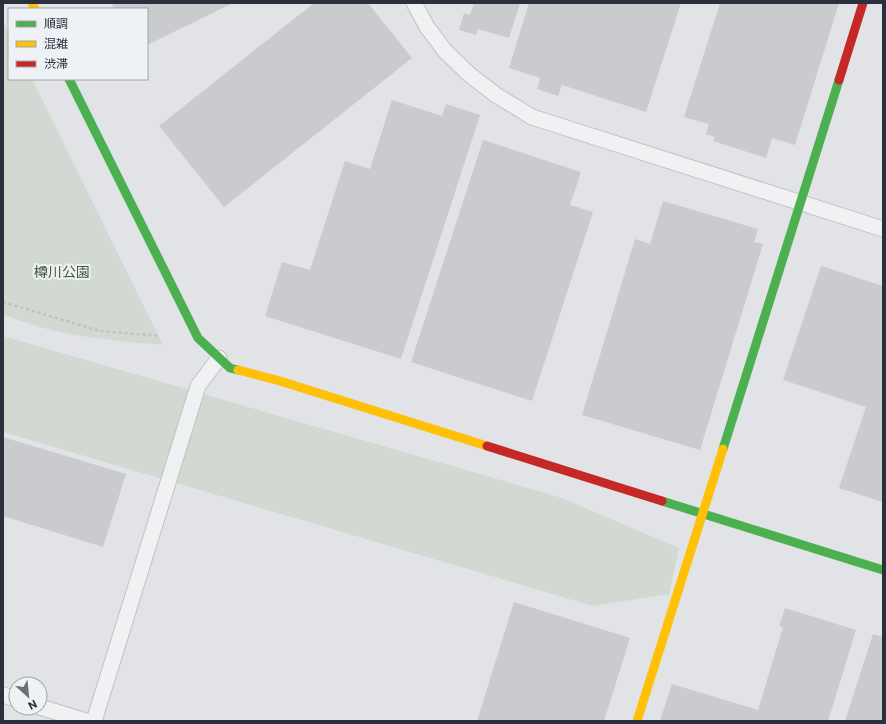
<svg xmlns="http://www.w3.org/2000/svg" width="886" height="724" viewBox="0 0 886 724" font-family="Commissioner,'Noto Sans JP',sans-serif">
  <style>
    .green { fill: #d2d9d2 }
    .building { fill: #c9cbce }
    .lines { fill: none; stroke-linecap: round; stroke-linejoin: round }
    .street-casing { stroke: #c0c1c4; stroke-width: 17 }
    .path { stroke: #bfc1c4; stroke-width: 2.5; stroke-dasharray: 3 3; stroke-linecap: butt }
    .street { stroke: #f0f1f3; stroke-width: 15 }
    .fast { stroke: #4caf50; stroke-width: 9 }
    .slow { stroke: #ffc107; stroke-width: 9 }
    .jam { stroke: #c62828; stroke-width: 9 }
    .labels { text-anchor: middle; stroke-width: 4; stroke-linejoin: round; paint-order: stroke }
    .park-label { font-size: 14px; fill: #3f5739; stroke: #eff2f5 }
  </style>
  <rect width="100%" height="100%" fill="#e1e3e6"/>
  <!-- green -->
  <path class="green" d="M3,21L9,33V79H32L163,345C109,340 53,336 3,314Z
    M3,336L559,497L679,548L669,594L593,606L3,432Z"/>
  <!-- building -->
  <path class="building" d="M111,3H233L147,45V9H114Z
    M314,3H368L412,58L224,207L159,126Z
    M474,3H520L509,38L478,29L476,35L459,30L464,13L470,15Z
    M529,3H681L646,112L562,85L558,96L537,89L540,78L509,68Z
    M720,3H839L795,145L772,138L766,158L713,141L715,137L706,134L709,124L684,117Z
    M392,100L442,116L446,104L480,115L401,359L265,316L282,262L310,270L345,161L370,169Z
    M483,140L581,172L570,205L593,212L532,401L411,362Z
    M663,201L758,229L754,242L763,244L700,450L582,415L635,239L650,244Z
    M821,266L883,286V502L839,488L866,407L783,380Z
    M3,437L126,474L103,547L3,516Z
    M514,602L630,638L604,721H477Z
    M785,608L856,630L828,721H660L672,684L758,710L783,627L779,626Z
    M873,634L883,637V721H845Z"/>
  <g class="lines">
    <!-- street casing -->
    <g class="street-casing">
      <path id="street" d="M414,3L427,27L445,51L470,75L496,95L532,117L883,229
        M3,695L16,699
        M40,707L86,721
        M94,721L198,386L219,358"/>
    </g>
    <!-- path -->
    <path class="path" d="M3,302L100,331L159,336"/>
    <!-- street -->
    <use href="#street" class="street"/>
    <!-- fast -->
    <path class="fast" d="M69,79L198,338L230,368L238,370
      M723,449L839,80
      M662,501L883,570"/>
    <!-- slow -->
    <path class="slow" d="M32,3L35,9
      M238,370L280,381L487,446
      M637,721L723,449"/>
    <!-- jam -->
    <path class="jam" d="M839,80L863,3
      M487,446L662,501"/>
  </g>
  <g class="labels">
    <!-- park labels -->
    <g class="park-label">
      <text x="62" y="277">樽川公園</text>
    </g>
  </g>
  <!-- border -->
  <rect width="886" height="724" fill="none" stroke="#2a313d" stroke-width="8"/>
  <!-- legend -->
  <rect x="8" y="8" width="140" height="72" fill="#eff2f5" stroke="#a0a5ab"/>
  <rect x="16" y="21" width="20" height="6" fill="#4caf50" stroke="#a0a5ab"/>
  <text x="44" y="28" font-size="12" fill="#2a313d">順調</text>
  <rect x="16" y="41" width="20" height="6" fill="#ffc107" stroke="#a0a5ab"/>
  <text x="44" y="48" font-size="12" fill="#2a313d">混雑</text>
  <rect x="16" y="61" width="20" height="6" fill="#c62828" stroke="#a0a5ab"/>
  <text x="44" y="68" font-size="12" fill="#2a313d">渋滞</text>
  <!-- north arrow -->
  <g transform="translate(28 696) rotate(153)"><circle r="19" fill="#eff2f5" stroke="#a0a5ab"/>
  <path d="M0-3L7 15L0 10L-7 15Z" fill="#6a6f78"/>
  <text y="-6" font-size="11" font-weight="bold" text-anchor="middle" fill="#2a313d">N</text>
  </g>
</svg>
